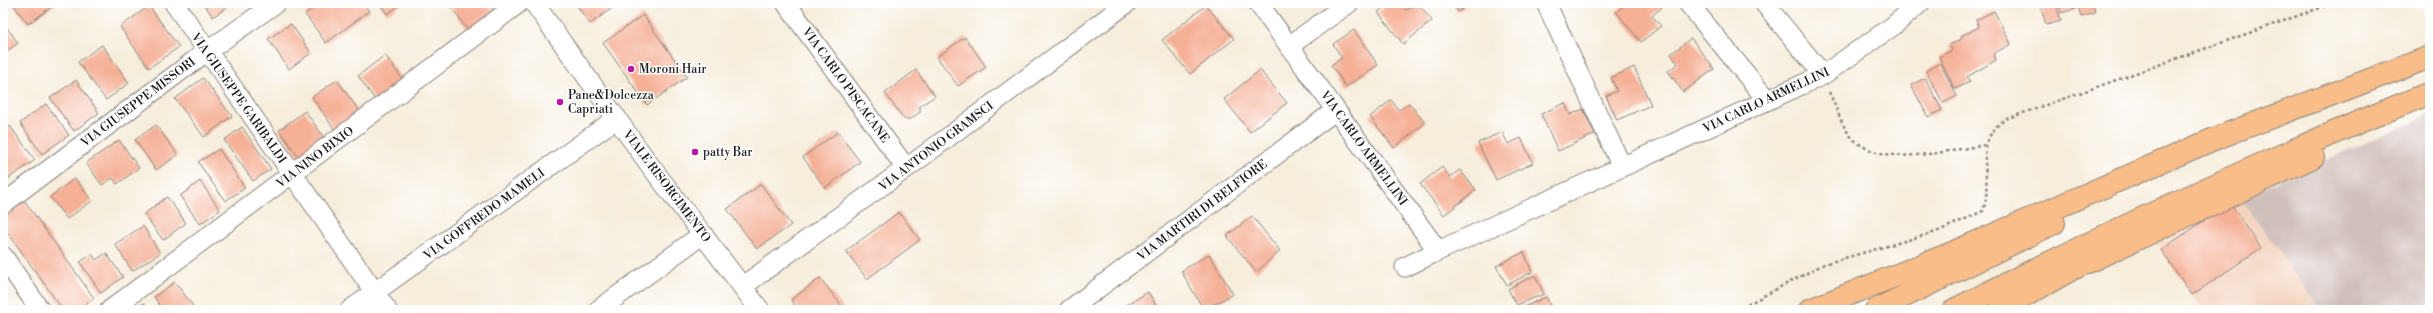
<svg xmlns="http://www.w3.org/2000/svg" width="2433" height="313" viewBox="0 0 2433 313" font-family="'Libre Bodoni',serif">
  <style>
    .built { fill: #f4d4bf }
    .industrial { fill: #d0c0bb }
    .building { fill: #f5b096 }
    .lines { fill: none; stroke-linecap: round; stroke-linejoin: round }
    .street-casing { stroke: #89847c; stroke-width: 21 }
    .highway-casing { stroke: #89847c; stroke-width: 24 }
    .path { stroke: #89847c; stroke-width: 2.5; stroke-dasharray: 3 3; stroke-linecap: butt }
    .street { stroke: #fff; stroke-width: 19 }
    .highway { stroke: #f8bd89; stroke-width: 22 }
    .poi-dot { fill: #b5179e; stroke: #fff; stroke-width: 1.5 }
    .labels { text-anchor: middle; stroke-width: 3; stroke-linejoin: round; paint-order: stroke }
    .poi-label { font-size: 12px; fill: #1c1c1c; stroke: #fff; text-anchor: start }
    .street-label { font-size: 12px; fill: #1c1c1c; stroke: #fff }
  </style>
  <rect width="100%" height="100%" fill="#fff"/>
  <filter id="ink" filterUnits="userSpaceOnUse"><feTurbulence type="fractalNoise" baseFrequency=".025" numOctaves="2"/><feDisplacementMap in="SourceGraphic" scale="8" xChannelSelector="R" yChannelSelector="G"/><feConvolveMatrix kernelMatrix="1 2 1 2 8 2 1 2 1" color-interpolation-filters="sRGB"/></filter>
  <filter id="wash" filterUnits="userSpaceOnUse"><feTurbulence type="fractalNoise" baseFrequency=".012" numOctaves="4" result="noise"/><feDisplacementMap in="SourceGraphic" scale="16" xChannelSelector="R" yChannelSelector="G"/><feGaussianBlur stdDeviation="0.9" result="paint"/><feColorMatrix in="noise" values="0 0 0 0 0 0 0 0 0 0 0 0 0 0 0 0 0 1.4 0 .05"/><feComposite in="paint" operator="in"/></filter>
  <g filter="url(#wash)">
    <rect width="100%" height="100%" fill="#f6eddb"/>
    <!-- built -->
    <path class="built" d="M2240,197L2321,310H2203L2152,236Z"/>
    <!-- industrial -->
    <path class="industrial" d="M2430,115V310H2321L2240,197Z"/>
    <g id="blocks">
      <!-- building -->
      <path class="building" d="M12,3H57L28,24Z
        M203,3H233L213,17Z
        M320,3H363L369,11L326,43L305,14Z
        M379,3H403L387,14Z
        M448,3H488L496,14L470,33Z
        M575,3H619L590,24Z
        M1390,3H1400L1406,10L1418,3L1432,21L1403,44L1378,12Z
        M1452,3H1470L1458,12Z
        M1627,3H1659L1662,7L1652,16L1661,26L1641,42L1616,12Z
        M2040,3H2056L2061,21L2046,25Z
        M2059,3H2075L2076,9L2061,13Z
        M2077,3H2093L2095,13L2081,17Z
        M1206,5L1234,39L1190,74L1162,40Z
        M149,6L179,47L149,68L120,27Z
        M1994,11L2011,44L1993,54L1996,60L1967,77L1970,82L1955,89L1939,57L1952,50L1949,45L1962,39L1961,36L1979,27L1976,20Z
        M643,15L687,77L647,105L603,43Z
        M3,22L18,43L3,54Z
        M291,24L311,53L289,69L268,39Z
        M1354,30L1378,65L1346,87L1331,65L1342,58L1333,44Z
        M965,37L986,67L958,86L937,57Z
        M1691,38L1714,69L1683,92L1668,71L1678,64L1671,54Z
        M102,45L129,83L106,100L78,62Z
        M385,55L404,81L376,101L358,76Z
        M1940,63L1957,96L1943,103L1926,71Z
        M1634,67L1651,105L1617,120L1606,96L1617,91L1611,78Z
        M916,70L935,96L920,106V112L911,119H904L885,93Z
        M1260,70L1287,103L1250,132L1224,99Z
        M203,78L232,116L204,137L175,99Z
        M1925,78L1942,110L1928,117L1911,85Z
        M76,80L99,113L74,131L50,98Z
        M337,80L360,112L335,130L312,97Z
        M1391,100L1399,110L1409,103L1425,123L1394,148L1370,117Z
        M1565,103L1570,115L1583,109L1595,134L1558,151L1541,114Z
        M46,104L69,135L42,154L20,123Z
        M305,111L326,140L300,159L279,130Z
        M156,125L178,155L156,170L135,140Z
        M10,126L35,160L8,179L3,173V131Z
        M242,127L271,169L253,181L224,140Z
        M838,132L860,162L825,188L803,157Z
        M1502,132L1508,144L1521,138L1533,163L1496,180L1478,143Z
        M119,140L139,168L117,184L113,178L102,185L86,163Z
        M219,149L245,188L225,201L198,162Z
        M1442,167L1450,177L1460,170L1476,190L1444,215L1420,184Z
        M75,178L92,201L67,219L50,197Z
        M200,181L220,210L200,224L180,196Z
        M761,184L791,225L757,249L727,209Z
        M167,197L186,223L163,240L144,214Z
        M24,200L94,298L77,310H63L3,226V216Z
        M2230,203L2261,248L2192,295L2161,250Z
        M899,212L920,240L867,279L846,251Z
        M1252,216L1280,251L1256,272L1227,236Z
        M143,226L160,253L132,271L115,244Z
        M1524,252L1532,272L1507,285L1496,266Z
        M106,253L123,277L101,293L80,262L92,254L96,260Z
        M1209,254L1233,294L1204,310L1181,271Z
        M1535,275L1544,294L1517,305L1508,289Z
        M820,278L845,310H799L791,300Z
        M175,282L193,306L187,310H163L154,297Z
        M1148,292L1159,310H1118Z
        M1546,297L1552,310H1517Z
        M144,303L149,310H134Z"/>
    </g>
  </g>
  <g filter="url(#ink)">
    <use href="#blocks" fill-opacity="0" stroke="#89847c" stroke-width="1"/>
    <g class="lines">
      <!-- street casing -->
      <g class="street-casing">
        <path id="street" d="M174,3L387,310
          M534,3L649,164L760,310
          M786,3L906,168
          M1258,3L1438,251L1823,75L1893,26L1920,3
          M1546,3L1622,167
          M1688,3L1767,100
          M1764,3L1823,75
          M1289,46L1349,3
          M3,204L206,52L276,3
          M3,256L40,310
          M1405,267L1438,251
          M743,286L919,159L1127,3
          M110,310L519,3
          M350,310L617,118
          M598,310L703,234
          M1069,310L1336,110"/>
      </g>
      <!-- highway casing -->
      <g class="highway-casing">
        <path id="highway" d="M1810,310L1947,255L2214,139L2430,57
          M1876,310L2054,223
          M1954,310C2110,231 2268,158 2430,93
          M2000,310L2070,270L2313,157"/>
      </g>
      <!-- path -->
      <path class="path" d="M1829,92C1836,106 1840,122 1849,134C1877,171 1947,150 1986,145
        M1737,310L1824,264L1936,232L1983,211C1995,178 1969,143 2006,119L2334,3"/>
      <!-- street -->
      <use href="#street" class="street"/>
      <!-- highway -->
      <use href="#highway" class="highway"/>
    </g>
  </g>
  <!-- markers -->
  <g class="poi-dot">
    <circle cx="631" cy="69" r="4"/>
    <circle cx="560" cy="102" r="4"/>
    <circle cx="695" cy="152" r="4"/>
  </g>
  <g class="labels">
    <!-- poi labels -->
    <g class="poi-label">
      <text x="639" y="73">Moroni Hair</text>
      <text x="568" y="99">Pane&amp;Dolcezza<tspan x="568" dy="14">Capriati</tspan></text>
      <text x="703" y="156">patty Bar</text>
    </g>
    <!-- street labels -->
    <g class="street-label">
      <text transform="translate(846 85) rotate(54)" y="4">VIA CARLO PISCACANE</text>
      <text transform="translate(239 98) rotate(55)" y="4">VIA GIUSEPPE GARIBALDI</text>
      <text transform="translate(1766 100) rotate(-25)" y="4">VIA CARLO ARMELLINI</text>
      <text transform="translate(138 102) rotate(-37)" y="4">VIA GIUSEPPE MISSORI</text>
      <text transform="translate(936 146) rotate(-37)" y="4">VIA ANTONIO GRAMSCI</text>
      <text transform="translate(1364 148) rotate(54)" y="4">VIA CARLO ARMELLINI</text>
      <text transform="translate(315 157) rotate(-37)" y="4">VIA NINO BIXIO</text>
      <text transform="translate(667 186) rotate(53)" y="4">VIALE RISORGIMENTO</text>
      <text transform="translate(1202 210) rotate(-37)" y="4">VIA MARTIRI DI BELFIORE</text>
      <text transform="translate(484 214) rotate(-36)" y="4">VIA GOFFREDO MAMELI</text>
    </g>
  </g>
  <!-- margin -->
  <rect width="2433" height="313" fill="none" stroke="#fff" stroke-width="16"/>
</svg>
